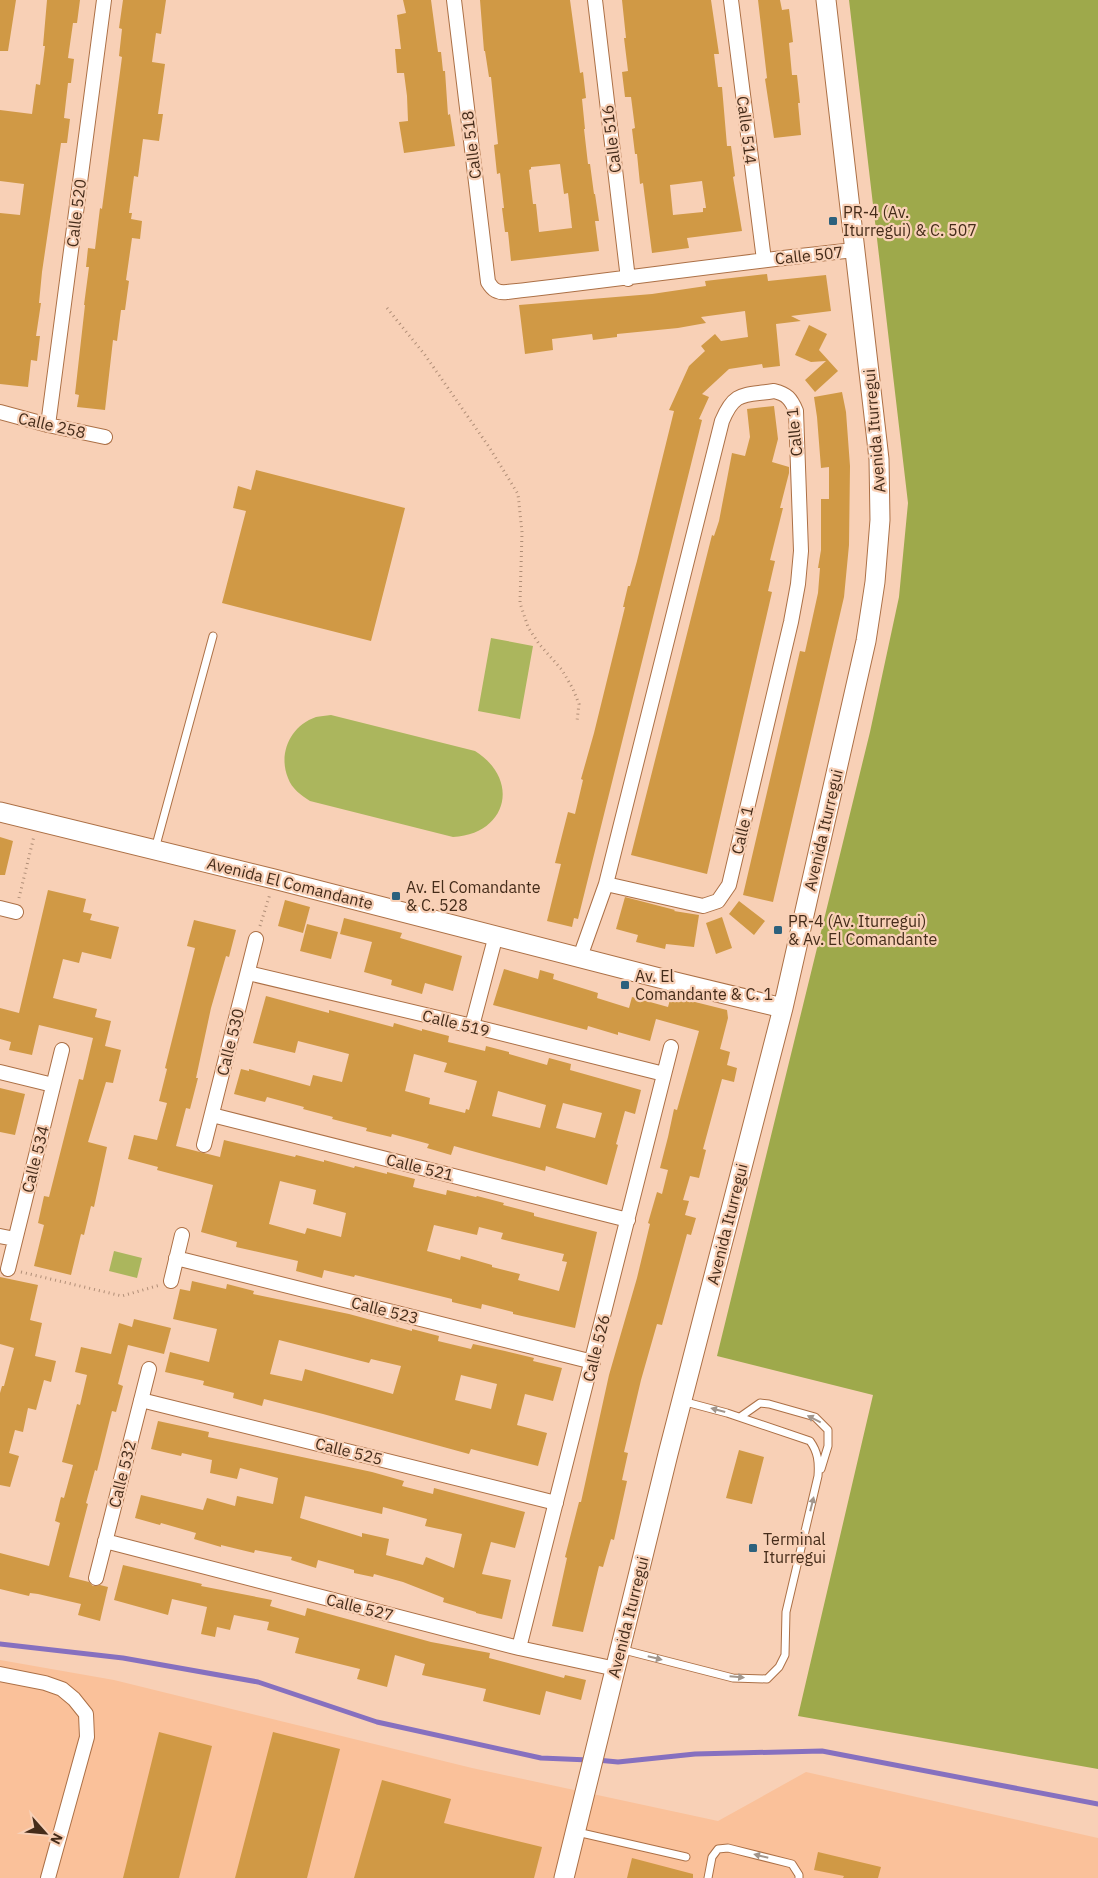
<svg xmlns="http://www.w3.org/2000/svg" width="1098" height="1878" viewBox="0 0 1098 1878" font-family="'IBM Plex Sans',sans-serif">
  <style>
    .built { fill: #fac19a }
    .green { fill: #abb65d }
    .forest { fill: #9ea94b }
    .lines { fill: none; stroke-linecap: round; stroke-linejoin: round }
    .stream { stroke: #8670bf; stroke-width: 5 }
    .building { fill: #d09945; fill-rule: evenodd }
    .lane-casing { stroke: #ac7046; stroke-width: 9 }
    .street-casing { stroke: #ac7046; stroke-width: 16 }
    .secondary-casing { stroke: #ac7046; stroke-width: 21 }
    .path { stroke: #b08e77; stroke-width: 3; stroke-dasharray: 1 4; stroke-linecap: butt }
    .lane { stroke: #fff; stroke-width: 7 }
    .street { stroke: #fff; stroke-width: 14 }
    .secondary { stroke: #fff; stroke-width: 19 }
    .oneway { fill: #a2968c }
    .poi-dot { fill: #2d617d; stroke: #f8d0b6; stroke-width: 2 }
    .labels { text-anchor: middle; stroke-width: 4.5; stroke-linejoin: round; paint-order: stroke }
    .street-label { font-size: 16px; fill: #452c1a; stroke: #f8d0b6 }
    .poi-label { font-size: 16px; fill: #452c1a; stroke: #f8d0b6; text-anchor: start }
  </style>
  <rect width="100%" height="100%" fill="#f8d0b6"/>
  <!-- built -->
  <path class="built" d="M0,1660L114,1680L472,1768L718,1821L806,1772L1098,1838V1878H0Z"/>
  <!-- green -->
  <path class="green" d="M491,638L533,646L520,719L478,711Z
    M331,715L475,751C521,780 507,834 453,837L310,801C301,795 292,789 288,778C278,754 290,726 316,717C320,716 326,716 331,715Z
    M114,1251L142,1258L137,1278L109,1271Z"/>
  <!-- forest -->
  <path class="forest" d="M849,0H1098V1769L798,1716L873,1395L717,1356L870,732L899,597L908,503Z"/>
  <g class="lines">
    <!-- stream -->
    <path class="stream" d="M0,1644L123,1658L258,1682L377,1722L541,1758L589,1760
      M597,1760L618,1762L695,1754L822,1751L1098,1804"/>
  </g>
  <!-- building -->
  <path class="building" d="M0,0H16L8,51H0Z
    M47,0H80L77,23H73L68,58L74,59L71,83H68L64,118L70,119L67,143H61L42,272L39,303H41L36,336H40L37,361L31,360L28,387L0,384V213L20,215L24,184L0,181V110L32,114L36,84L40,85L45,46H43Z
    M123,0H166L161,34L156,33L152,62L165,64L158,114H163L159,141L143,139L138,177L134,176L129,213H132L131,219L142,221L140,239L132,238L126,280L129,281L125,310H121L117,341L113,340L105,410L77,407L79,395L75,394L85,305H84L89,267H86L88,248L95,249L100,208L102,209L122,57L119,56L122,29L119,28Z
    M403,0H431L438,52H441L443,71H445L448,115L450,114L455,146L404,153L399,122L408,121L407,96L404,73H397L395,49H401L397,15L406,13Z
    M480,0H570L580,73L583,72L586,98L582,99L585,129H584L588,164H590L594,194H595L599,221H595L599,251L511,261L508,232H505L502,208H504L500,173L497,174L494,145L498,144L491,77H489L485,51H484ZM560,164L564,194L568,193L572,228L539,232L536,204H533L529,170L531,169V167Z
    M622,0H711L719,54H714L718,87H722L727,146H731L735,176L733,177L742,231L687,238L689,248L652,253L643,183L640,184L637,154H635L632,129L635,128L631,97H625L622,72L628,71L624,38H626ZM702,181L706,208H703V212L673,215L670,185Z
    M758,0H780L782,10L789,9L793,42L789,43L792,75H797L800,103H798L801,135L774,138L765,79L767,78Z
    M767,274L768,281L826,275L831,311L791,316L801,321L776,324L780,366L763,368L762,364L729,369L702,394L709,397L699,419L702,420L578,919L574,918L572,927L547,921L561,864L555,863L568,812L575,814L583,780L581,779L594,733L625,607H623L628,586H630L637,561L674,411L669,410L689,366L705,351L701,346L715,334L721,341L748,337L745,311L701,317L706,323L678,328L617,334V337L593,340L592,334L552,339L553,350L525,354L519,305L652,294L706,286L705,281Z
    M809,325L827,334L819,350L838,371L815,392L805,380L826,361L811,362L795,355Z
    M842,392L846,412L850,466L849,545L844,597L773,902L743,895L800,651L805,652L818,593L820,568H818L821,550V499H829V467L821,468L817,417L814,397Z
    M774,406L778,439L772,462L789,467V473L780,508H783L770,560L775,561L768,591L772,592L707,874L631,855L712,535L714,536L719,521L732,453L745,456L750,437L747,409Z
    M256,470L405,508L371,641L222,603L246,511L233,508L238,486L251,490Z
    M0,837L13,841L5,875H0Z
    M48,890L86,899L83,912L92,914L90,920L119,927L111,959L82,952L79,963L63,959L53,998L97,1009L95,1017L111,1021L105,1046L121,1050L113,1083L106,1082L88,1142L107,1147L94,1207L91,1206L84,1235L81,1234L71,1275L34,1266L44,1225L38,1223L44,1196L49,1197L79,1079L83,1080L93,1038L39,1025L32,1055L9,1050L11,1042L0,1039V1008L19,1013Z
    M625,897L675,910L674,911L699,915L694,947L666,944L665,949L636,942L638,935L616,929Z
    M285,900L310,907L303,933L278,926Z
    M739,901L765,921L754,935L729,914Z
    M722,917L732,948L716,954L706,923Z
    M344,918L402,933L400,938L462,956L453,991L425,983L422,994L391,985L392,980L364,972L372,942L340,934Z
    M194,920L236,930L229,957L226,956L211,1008L196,1078H198L190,1109L186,1108L176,1146L220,1157L224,1140L295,1157L296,1155L324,1162V1160L354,1168L355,1166L387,1174V1172L415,1179L413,1187L446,1195L447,1190L476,1197L477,1196L504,1203L503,1205L534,1213V1216L597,1232L575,1328L513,1314V1312L482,1304L481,1309L452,1302V1299L355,1275L354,1277L324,1270L322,1278L296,1271L298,1261L236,1247L237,1242L201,1232L213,1185L157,1170L158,1167L128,1159L134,1135L157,1140L167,1103L159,1101L167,1069L165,1068L195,948L187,946ZM280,1181L316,1190L313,1204L346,1213L341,1237L307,1228L305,1234L269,1224ZM434,1225L477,1235L479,1227L503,1233L501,1239L564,1254L562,1261L567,1262L559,1291L518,1280L520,1274L492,1267V1265L461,1256L460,1260L427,1251Z
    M307,924L338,932L331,959L300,951Z
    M504,969L538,979L540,970L554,974L553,979L598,993L597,998L629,1008L632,997L668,1007L671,996L727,1010L728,1018L720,1049L730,1052L727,1065L737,1068L734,1082L722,1079L703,1149L706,1150L699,1178L690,1176L683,1200L689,1201L685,1215L696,1218L691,1235L687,1234L662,1325L657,1324L641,1380L624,1452L628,1453L622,1480L627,1481L614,1540L611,1539L603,1567L599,1566L583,1632L552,1626L567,1558L565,1557L579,1502H581L609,1375L637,1278L650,1224L648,1223L657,1192L662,1194L668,1170L660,1168L668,1137L674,1109L677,1110L699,1031L656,1019L650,1041L618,1032V1035L588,1026L587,1030L493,1005Z
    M266,996L329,1013V1010L393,1027L394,1023L422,1031V1029L449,1036L448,1042L485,1051L486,1046L509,1052V1054L547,1065L549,1058L571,1064L570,1070L641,1090L635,1114L625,1111L616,1144L618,1145L607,1185L546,1166L545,1171L454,1146L451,1155L427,1148L429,1144L392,1134L391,1137L366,1131L367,1128L332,1119L333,1117L303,1109L304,1107L267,1097L265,1102L234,1094L241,1069L249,1071V1069L310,1086L313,1075L342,1082L349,1054L298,1041L295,1053L253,1043ZM414,1054L447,1063L444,1072L477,1081L469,1110L466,1109L465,1113L429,1104L430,1098L405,1091ZM498,1091L546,1105L540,1128L492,1116ZM563,1103L602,1113L595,1138L556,1128Z
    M0,1088L25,1094L15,1135L0,1132Z
    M0,1277L38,1285L30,1320L42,1323L35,1356L56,1361L51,1382L44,1380L36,1410L28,1408L23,1432L15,1430L9,1453L19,1456L10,1487L0,1485V1393L2,1386H4L14,1348L0,1344Z
    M192,1281L226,1289L227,1284L254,1291L253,1294L349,1314L412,1331V1329L439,1336L438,1341L471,1349L473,1344L505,1351L534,1358L533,1361L562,1368L553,1401L525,1394L517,1425L547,1433L538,1466L471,1449L469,1454L323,1414L264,1399L262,1406L233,1398L234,1393L203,1385L204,1381L165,1372L170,1352L209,1362L217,1329L173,1319L180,1289L190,1291ZM279,1340L369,1363L371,1359L401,1366L393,1394L305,1369L302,1381L270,1374ZM461,1375L497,1384L491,1409L455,1400Z
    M134,1319L171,1328L164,1354L128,1345L118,1384L123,1386L116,1412L112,1411L97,1471L95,1470L86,1503L88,1504L69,1577L89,1582L93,1586L100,1585L108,1587L100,1621L78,1615L81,1604L38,1594L30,1593L29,1596L0,1589V1553L49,1566L60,1523L55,1521L61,1497L64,1498L73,1465L62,1462L77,1404L80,1405L87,1375L75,1372L81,1347L111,1354L119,1323L132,1327Z
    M158,1421L209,1432L208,1437L372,1472L404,1481L402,1486L433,1494L434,1488L525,1512L515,1548L491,1542L482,1574L511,1580L502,1619L476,1613V1612L443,1602L444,1598L403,1582L374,1574L373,1577L354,1573V1570L318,1560L316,1568L291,1560L292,1557L255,1550L254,1553L221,1545V1547L194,1539L196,1533L161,1523L160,1525L135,1518L141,1495L203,1510L207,1498L235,1506L237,1496L273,1504L278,1478L240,1468L237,1479L210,1473L212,1460L182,1453L181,1456L151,1449ZM305,1496L382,1514L383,1507L427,1519L425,1526L462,1534L454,1568L426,1557L423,1565L386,1555L389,1539L362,1533V1537L300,1518Z
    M739,1450L764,1457L752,1504L726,1498Z
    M123,1565L202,1584L201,1586L272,1600L270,1606L305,1616L307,1608L431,1642L490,1653L489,1658L564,1678L565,1675L586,1680L581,1700L546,1691L540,1715L511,1708L483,1701L486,1689L422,1675L425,1664L395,1655L387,1687L357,1679L360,1669L295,1653L299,1638L267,1630L269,1622L234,1615L230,1630L217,1627L215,1637L201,1634L207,1607L172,1599L168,1615L114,1600Z
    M159,1732L212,1746L179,1878H123Z
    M273,1732L340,1749L307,1878H235Z
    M382,1780L451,1799L444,1823L542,1847L534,1878H354Z
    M818,1852L881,1867L878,1878H843L844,1876L814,1870Z
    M632,1858L693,1874V1878H627Z"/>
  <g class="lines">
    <!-- lane casing -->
    <g class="lane-casing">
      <path id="lane" d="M155,849L213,636
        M740,1417L760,1403L769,1404L815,1417L828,1430V1446L821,1469
        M620,1649L733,1678L767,1679L779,1667L785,1655L786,1612L818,1476C819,1462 818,1452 810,1441L727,1413L682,1401
        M577,1832L686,1857
        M708,1878L712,1857L718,1849L728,1848L792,1864L799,1875V1878"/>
    </g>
    <!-- street casing -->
    <g class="street-casing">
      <path id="street" d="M454,0L488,282C493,290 497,293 507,292C623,279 739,262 855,250
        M595,0L628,279
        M731,0L764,260
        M774,391C787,394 791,399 796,411L801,551L798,584L791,622L729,885L718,901L703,906L606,884L722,421C735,390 744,396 774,391Z
        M0,412L48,425L105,437
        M48,425L104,0
        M0,908L16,912
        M580,957L606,884
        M248,973L472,1026L664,1074
        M472,1026L496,935
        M0,1072L53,1085
        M212,1115L628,1220
        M204,1145L256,939
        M0,1236L15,1239
        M176,1258L593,1362
        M8,1269L62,1050
        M171,1281L182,1235
        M141,1400L556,1503
        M105,1541L519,1648L616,1669
        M96,1578L149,1369
        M519,1648L671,1047
        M0,1674L45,1683L62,1689L74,1699L86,1714L87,1737L48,1878"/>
    </g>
    <!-- secondary casing -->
    <g class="secondary-casing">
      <path id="secondary" d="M0,812L274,879L671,981L783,1008
        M564,1878L668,1454L783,1008L866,641L875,582L880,520L879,459L826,0"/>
    </g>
    <!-- path -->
    <path class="path" d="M387,308L425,355L489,447L518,494L522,532L520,603L528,627L539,644L562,670L573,689L579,704L577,721
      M19,898L34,836
      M260,926L270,894
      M21,1272L122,1296L160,1285"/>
    <!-- lane -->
    <use href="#lane" class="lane"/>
    <!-- street -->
    <use href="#street" class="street"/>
    <!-- secondary -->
    <use href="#secondary" class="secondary"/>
  </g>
  <!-- one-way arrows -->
  <defs><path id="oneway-solid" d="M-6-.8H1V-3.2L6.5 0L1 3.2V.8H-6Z" transform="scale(1.25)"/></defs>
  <g class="oneway">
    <use href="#oneway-solid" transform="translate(718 1410) rotate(-165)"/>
    <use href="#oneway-solid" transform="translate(814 1419) rotate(-153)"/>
    <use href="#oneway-solid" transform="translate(812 1504) rotate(-76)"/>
    <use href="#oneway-solid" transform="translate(655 1658) rotate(14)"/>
    <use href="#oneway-solid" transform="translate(737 1677) rotate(5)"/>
    <use href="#oneway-solid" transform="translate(761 1856) rotate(-166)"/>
  </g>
  <!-- markers -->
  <g class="poi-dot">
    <rect x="828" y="216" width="10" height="10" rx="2.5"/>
    <rect x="391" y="891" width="10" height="10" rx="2.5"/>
    <rect x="773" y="925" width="10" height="10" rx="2.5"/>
    <rect x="620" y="980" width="10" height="10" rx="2.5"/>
    <rect x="748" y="1543" width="10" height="10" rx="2.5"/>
  </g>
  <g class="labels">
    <!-- street labels -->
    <g class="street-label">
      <text transform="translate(747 130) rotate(83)" y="6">Calle 514</text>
      <text transform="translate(611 139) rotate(-97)" y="6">Calle 516</text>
      <text transform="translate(471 145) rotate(-97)" y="6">Calle 518</text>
      <text transform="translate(76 213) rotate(-83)" y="6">Calle 520</text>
      <text transform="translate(809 255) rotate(-6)" y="6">Calle 507</text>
      <text transform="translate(52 425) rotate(13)" y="6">Calle 258</text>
      <text transform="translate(874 431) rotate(-95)" y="6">Avenida Iturregui</text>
      <text transform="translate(794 432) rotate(-96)" y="6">Calle 1</text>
      <text transform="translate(742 830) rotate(-77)" y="6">Calle 1</text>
      <text transform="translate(823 830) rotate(-77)" y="6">Avenida Iturregui</text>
      <text transform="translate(290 883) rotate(14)" y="6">Avenida El Comandante</text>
      <text transform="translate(456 1023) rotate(14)" y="6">Calle 519</text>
      <text transform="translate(230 1042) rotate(-76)" y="6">Calle 530</text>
      <text transform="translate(35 1159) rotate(-76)" y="6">Calle 534</text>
      <text transform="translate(420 1167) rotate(14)" y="6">Calle 521</text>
      <text transform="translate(727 1224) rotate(-76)" y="6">Avenida Iturregui</text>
      <text transform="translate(385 1310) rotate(14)" y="6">Calle 523</text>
      <text transform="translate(596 1348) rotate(-76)" y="6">Calle 526</text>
      <text transform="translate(349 1451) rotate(14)" y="6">Calle 525</text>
      <text transform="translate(122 1474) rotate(-76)" y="6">Calle 532</text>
      <text transform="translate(360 1607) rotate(14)" y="6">Calle 527</text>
      <text transform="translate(628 1617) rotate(-76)" y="6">Avenida Iturregui</text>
    </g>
    <!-- poi labels -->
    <g class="poi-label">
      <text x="843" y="218">PR-4 (Av.<tspan x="843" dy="18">Iturregui) &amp; C. 507</tspan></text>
      <text x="406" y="893">Av. El Comandante<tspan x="406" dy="18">&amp; C. 528</tspan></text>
      <text x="788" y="927">PR-4 (Av. Iturregui)<tspan x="788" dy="18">&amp; Av. El Comandante</tspan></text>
      <text x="635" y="982">Av. El<tspan x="635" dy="18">Comandante &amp; C. 1</tspan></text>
      <text x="763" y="1545">Terminal<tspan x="763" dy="18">Iturregui</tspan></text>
    </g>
  </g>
  <!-- north arrow -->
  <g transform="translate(45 1833) rotate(117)" stroke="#f8d0b6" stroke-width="4" paint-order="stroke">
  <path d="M0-4L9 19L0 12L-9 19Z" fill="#452c1a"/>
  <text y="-8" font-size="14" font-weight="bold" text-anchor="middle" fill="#452c1a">N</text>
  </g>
</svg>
